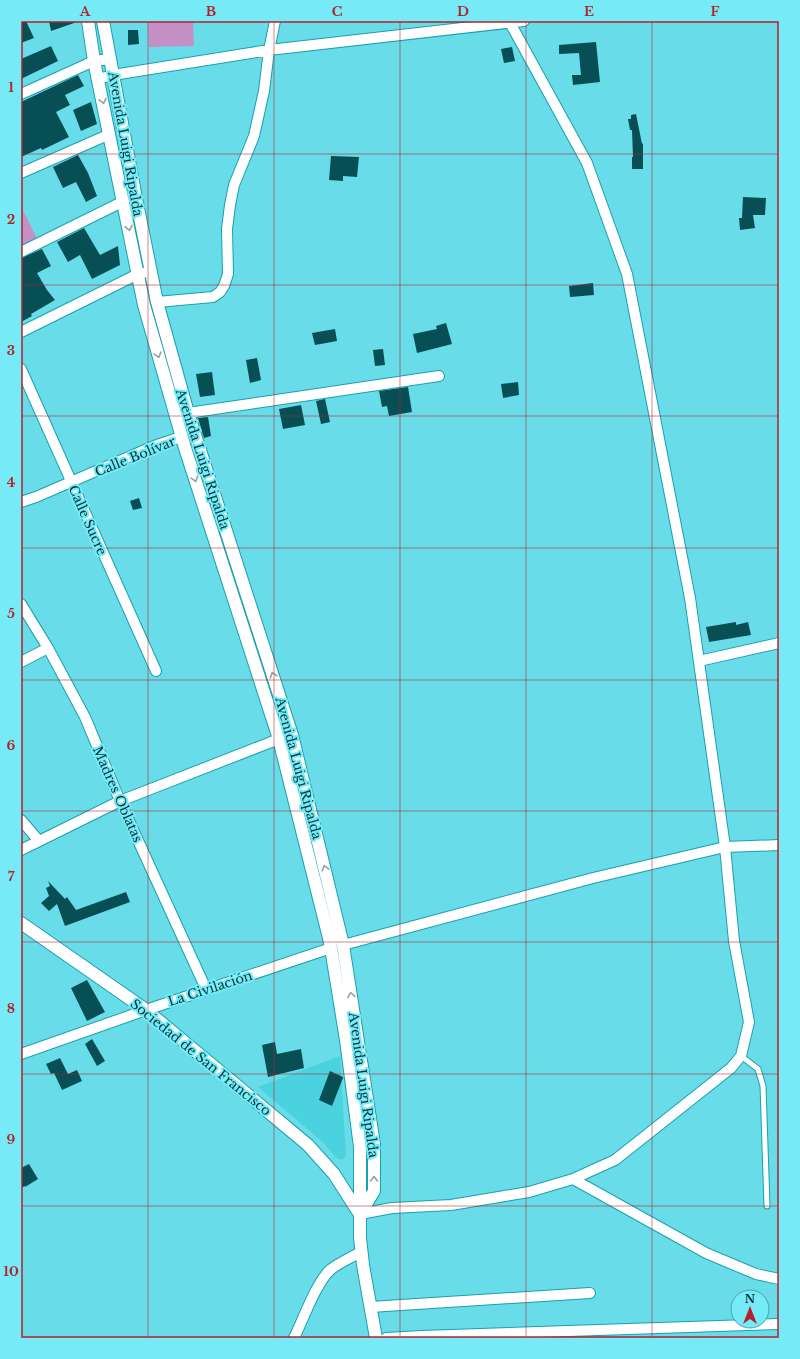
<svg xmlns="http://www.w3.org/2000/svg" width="800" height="1359" viewBox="0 0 800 1359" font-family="'Libre Baskerville',serif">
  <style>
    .built { fill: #4bd2df }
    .green { fill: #c391c5 }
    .building { fill: #074e55 }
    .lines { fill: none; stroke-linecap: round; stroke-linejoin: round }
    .service-casing { stroke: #19a1ad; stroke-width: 7 }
    .minor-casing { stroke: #19a1ad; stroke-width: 12 }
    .tertiary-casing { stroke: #19a1ad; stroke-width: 14 }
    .service { stroke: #fff; stroke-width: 5 }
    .minor { stroke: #fff; stroke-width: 10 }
    .tertiary { stroke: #fff; stroke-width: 12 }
    .oneway { stroke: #8ca5a7 }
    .grid { fill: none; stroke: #b32229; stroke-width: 1; stroke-opacity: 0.55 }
    .labels { text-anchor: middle; stroke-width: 4; stroke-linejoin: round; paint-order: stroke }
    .street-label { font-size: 13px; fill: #00373c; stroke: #76eaf6 }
    .neatline { fill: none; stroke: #b32229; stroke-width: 1.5 }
    .grid-label { font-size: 13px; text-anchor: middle; font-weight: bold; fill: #b32229 }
  </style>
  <rect width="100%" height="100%" fill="#68dce9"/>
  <!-- built -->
  <path class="built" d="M340,1056L346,1156L342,1160L336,1158L325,1144L258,1087Z"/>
  <!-- green -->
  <path class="green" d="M148,21H193L194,46L149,47Z
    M21,206L38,241L21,249Z"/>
  <!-- building -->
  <path class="building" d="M21,21H26L34,38L21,43Z
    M49,21H77V22L51,31Z
    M128,30H138L139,44L128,45Z
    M596,42L600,82L573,85L572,75H581L579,53L559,54V45Z
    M51,46L58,61L21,79V59Z
    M512,47L515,61L504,63L501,49Z
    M78,75L84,86L65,95L70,105L56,112L69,137L42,150L41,148L21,157V102Z
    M91,102L97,124L81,131L73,110Z
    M636,114L642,144L643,143V169H632V157H633L632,130H630L628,119H631V115Z
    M78,155L88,173L97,196L86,202L76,182L63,188L53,167Z
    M331,156L359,157L357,177L343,176V181L329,180Z
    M743,197L766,198L765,215H753L755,228L740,230L739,218H742Z
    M84,228L100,255L118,246L120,265L92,279L80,255L68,262L57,242Z
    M42,249L51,266L37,273L47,290L55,300L31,314L32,316L21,322V258Z
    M593,283L594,295L570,297L569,286Z
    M446,323L452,344L417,353L413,334L437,329L436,326Z
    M335,329L337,341L315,345L312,333Z
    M383,349L385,365L375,366L373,350Z
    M257,358L261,380L250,383L246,360Z
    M212,372L215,395L200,397L196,374Z
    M518,382L519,395L503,398L501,384Z
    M408,387L412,412L389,416L387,406L382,407L379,391Z
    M325,399L330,422L321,424L316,401Z
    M301,405L305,425L283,429L279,409Z
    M208,417L211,436L204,438L198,418Z
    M139,498L142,508L133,510L130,501Z
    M736,622V625L748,622L751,635L709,642L706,627Z
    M48,881L65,899L67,897L76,910L126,892L130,902L65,926L57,904L49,911L41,903L49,896L46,888L50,886Z
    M87,980L105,1012L87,1021L71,988Z
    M92,1039L105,1061L97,1066L85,1044Z
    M275,1042L277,1054L301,1049L304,1068L268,1077L262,1045Z
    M60,1058L68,1074L77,1070L82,1081L62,1090L54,1073L51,1074L46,1064Z
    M330,1071L343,1077V1078L332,1106L319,1100Z
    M29,1164L38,1179L25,1187V1186L21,1188V1168Z"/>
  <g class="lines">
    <!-- service casing -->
    <g class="service-casing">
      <path id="service" d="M741,1056L758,1069L763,1086L767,1206"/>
    </g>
    <!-- minor casing -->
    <g class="minor-casing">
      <path id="minor" d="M98,79L113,75L269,50L524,21
        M21,94L94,61L110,59
        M21,173L110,134
        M21,252L124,201
        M157,302L213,297L220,292L224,286L228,274L227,229L230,205L234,185L254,136L264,91L269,50L275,21
        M21,332L138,274L143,273
        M21,369L156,671
        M181,414L439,376
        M21,502L36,497L154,446L181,437
        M21,604L48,648L85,717L120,801L206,989
        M699,661L779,643
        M21,662L48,648
        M21,820L39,841
        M21,850L120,801L279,739L292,735
        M343,945L593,878L725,847L779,845
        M21,1054L146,1010L331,948
        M573,1179L706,1253L756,1274L779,1279
        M360,1214L392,1208L451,1205L529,1192L573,1179L615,1160L731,1068L741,1056L749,1022L734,941L725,847L690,598L627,274L587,163L509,21
        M370,1307L590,1293
        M294,1338C303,1320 316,1283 330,1270C340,1262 351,1258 362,1251
        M386,1338L422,1336L779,1324"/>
    </g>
    <!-- tertiary casing -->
    <g class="tertiary-casing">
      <path id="tertiary" d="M88,21L94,61L144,305L185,448L279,739L330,942L346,1040L360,1147V1238L363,1265L376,1338
        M103,21L136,198L157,302L188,413L292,735L343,945L374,1144V1191L360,1214
        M21,923L146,1010L308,1145L334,1174L359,1213"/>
    </g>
    <!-- service -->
    <use href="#service" class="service"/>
    <!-- minor -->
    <use href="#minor" class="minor"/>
    <!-- tertiary -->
    <use href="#tertiary" class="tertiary"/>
  </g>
  <!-- one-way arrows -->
  <defs><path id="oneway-chevron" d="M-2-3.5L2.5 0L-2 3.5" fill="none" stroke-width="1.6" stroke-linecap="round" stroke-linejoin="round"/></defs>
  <g class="oneway">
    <use href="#oneway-chevron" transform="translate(103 101) rotate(78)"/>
    <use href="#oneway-chevron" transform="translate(129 228) rotate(79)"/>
    <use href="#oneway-chevron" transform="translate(158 355) rotate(74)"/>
    <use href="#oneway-chevron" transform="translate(195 479) rotate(72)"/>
    <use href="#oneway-chevron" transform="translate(273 675) rotate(-108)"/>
    <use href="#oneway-chevron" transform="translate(325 868) rotate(-104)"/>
    <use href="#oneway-chevron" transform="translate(351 995) rotate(-99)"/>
    <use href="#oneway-chevron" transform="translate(374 1179) rotate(-90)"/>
  </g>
  <!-- grid -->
  <path class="grid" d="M148,21V1338M274,21V1338M400,21V1338M526,21V1338M652,21V1338M21,154H779M21,285H779M21,416H779M21,548H779M21,680H779M21,811H779M21,942H779M21,1074H779M21,1206H779"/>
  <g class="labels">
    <!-- street labels -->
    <g class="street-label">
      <text transform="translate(126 144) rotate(80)" y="5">Avenida Luigi Ripalda</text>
      <text transform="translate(135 456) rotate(-22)" y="5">Calle Bolívar</text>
      <text transform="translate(203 459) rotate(72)" y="5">Avenida Luigi Ripalda</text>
      <text transform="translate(88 520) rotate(66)" y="5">Calle Sucre</text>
      <text transform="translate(299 768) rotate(75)" y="5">Avenida Luigi Ripalda</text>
      <text transform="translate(118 794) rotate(66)" y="5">Madres Oblatas</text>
      <text transform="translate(210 988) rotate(-18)" y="5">La Civilación</text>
      <text transform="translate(201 1057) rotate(39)" y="5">Sociedad de San Francisco</text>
      <text transform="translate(364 1085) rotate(82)" y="5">Avenida Luigi Ripalda</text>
    </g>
  </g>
  <!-- border -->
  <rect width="800" height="1359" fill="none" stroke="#76eaf6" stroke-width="44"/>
  <!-- north arrow -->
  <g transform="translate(750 1309)"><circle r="19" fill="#76eaf6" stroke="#47a2ac"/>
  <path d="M0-3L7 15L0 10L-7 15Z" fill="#b32229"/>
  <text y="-6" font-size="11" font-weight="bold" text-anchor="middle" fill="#00373c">N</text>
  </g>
  <rect x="22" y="22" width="756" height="1315" class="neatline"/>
  <g class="grid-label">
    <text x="85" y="16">A</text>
    <text x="211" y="16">B</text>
    <text x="337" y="16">C</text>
    <text x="463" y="16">D</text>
    <text x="589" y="16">E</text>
    <text x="715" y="16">F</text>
    <text x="11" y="92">1</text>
    <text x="11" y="224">2</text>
    <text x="11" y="355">3</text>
    <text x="11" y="487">4</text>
    <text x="11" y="618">5</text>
    <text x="11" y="750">6</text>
    <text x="11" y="881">7</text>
    <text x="11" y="1013">8</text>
    <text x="11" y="1144">9</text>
    <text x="11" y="1276">10</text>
  </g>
</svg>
